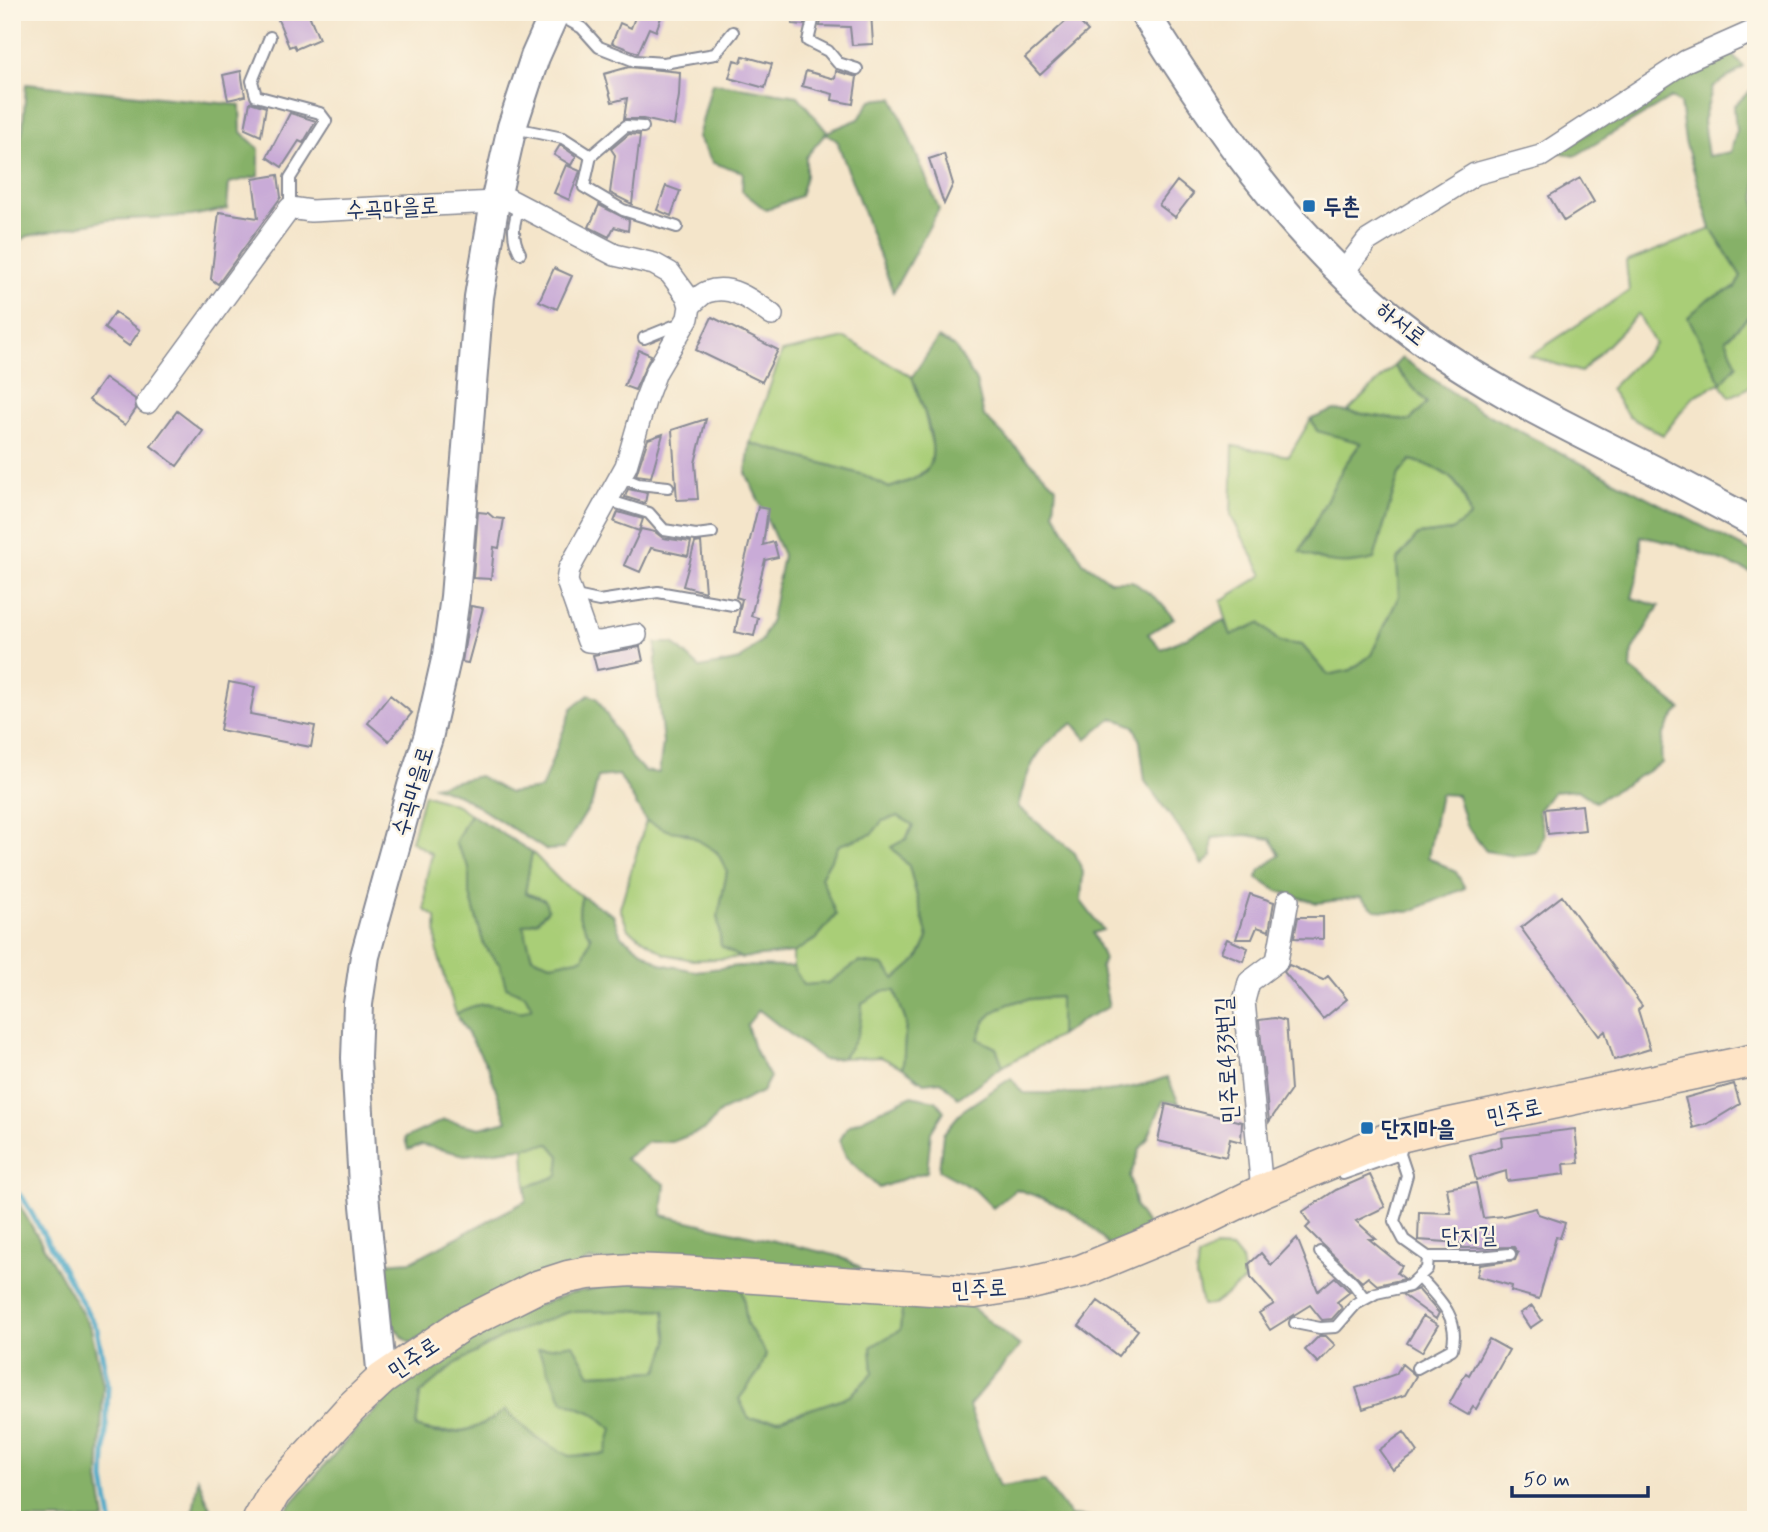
<svg xmlns="http://www.w3.org/2000/svg" width="1768" height="1532" viewBox="0 0 1768 1532" font-family="Mynerve,'Poor Story',sans-serif">
  <style>
    .green { fill: #a9ce77; stroke: #627e6a; stroke-width: 2 }
    .forest { fill: #86b168; stroke: #507063; stroke-width: 2; fill-rule: evenodd }
    .lines { fill: none; stroke-linecap: round; stroke-linejoin: round }
    .stream { stroke: #4aa8c8; stroke-width: 5 }
    .building { fill: #c9abd7 }
    .service-casing { stroke: #888a94; stroke-width: 14 }
    .minor-casing { stroke: #888a94; stroke-width: 24 }
    .tertiary-casing { stroke: #888a94; stroke-width: 32 }
    .secondary-casing { stroke: #888a94; stroke-width: 35 }
    .service { stroke: #fff; stroke-width: 10 }
    .minor { stroke: #fff; stroke-width: 21 }
    .tertiary { stroke: #fff; stroke-width: 28 }
    .secondary { stroke: #fee4c6; stroke-width: 32 }
    .poi-dot { fill: #1f6fb2; stroke: #fcf5e5; stroke-width: 2.5 }
    .labels { text-anchor: middle; stroke-width: 5; stroke-linejoin: round; paint-order: stroke }
    .poi-label { font-size: 23px; font-weight: bold; fill: #1b2f5e; stroke: #fcf5e5; text-anchor: start }
    .street-label { font-size: 23px; fill: #1b2f5e; stroke: #fcf5e5 }
  </style>
  <rect width="100%" height="100%" fill="#fcf5e5"/>
  <filter id="ink" filterUnits="userSpaceOnUse"><feTurbulence type="fractalNoise" baseFrequency=".0143" numOctaves="2"/><feDisplacementMap in="SourceGraphic" scale="14" xChannelSelector="R" yChannelSelector="G"/><feConvolveMatrix kernelMatrix="1 2 1 2 8 2 1 2 1" color-interpolation-filters="sRGB"/></filter>
  <filter id="wash" filterUnits="userSpaceOnUse"><feTurbulence type="fractalNoise" baseFrequency=".00686" numOctaves="4" result="noise"/><feDisplacementMap in="SourceGraphic" scale="28" xChannelSelector="R" yChannelSelector="G"/><feGaussianBlur stdDeviation="1.57" result="paint"/><feColorMatrix in="noise" values="0 0 0 0 0 0 0 0 0 0 0 0 0 0 0 0 0 1.4 0 .05"/><feComposite in="paint" operator="in"/></filter>
  <g filter="url(#wash)">
    <rect width="100%" height="100%" fill="#f4e5ca"/>
    <!-- green -->
    <path class="green" d="M1711,229L1741,276L1735,288L1708,299L1726,339L1749,316L1756,314V384L1730,397L1720,383L1694,396L1663,435L1629,417L1610,389L1655,344L1638,314L1581,372L1530,356L1629,291L1626,262Z
      M845,338L912,377L924,411L933,449L930,466L914,479L889,488L864,475L750,443L782,352Z
      M1394,366L1427,403L1409,421L1347,412Z
      M1311,419L1317,431L1361,442L1344,466L1300,551L1374,559L1399,474L1411,460C1446,470 1462,480 1470,518L1450,531L1418,535L1397,560L1399,596L1371,655L1351,670L1328,675L1302,645L1279,642L1260,623L1231,636L1221,601L1263,575L1231,516L1233,446L1289,456Z
      M424,794L457,805L470,814L455,843L469,867V891L484,945L500,965L507,987L525,995L532,1007L521,1012C495,1003 481,1000 456,1014L437,951L436,917L425,910L426,879L432,854L411,841Z
      M898,816L913,825L906,839L909,866L928,938L918,960L895,979L859,962L828,983L802,985L793,967V953L818,938L821,877L839,845L872,834L882,821Z
      M646,821C669,831 697,833 716,852C721,856 724,865 727,871L718,918L721,946L741,958L692,960L665,954L628,929L620,908Z
      M532,852L561,882L582,896C576,916 579,920 591,937L583,959L551,964L532,957L523,925L537,921L545,900L525,893Z
      M883,991H895L906,1022L903,1068L881,1057L842,1058C859,1037 861,1030 862,1003Z
      M1060,997V1036L1003,1066L996,1048L978,1040C981,1033 982,1024 987,1019C1005,998 1035,998 1060,997Z
      M550,1144L560,1156L558,1176L526,1187L524,1146Z
      M1215,1248L1233,1249L1241,1259L1244,1281L1213,1305H1202L1196,1277L1198,1258Z
      M742,1287L903,1302L900,1330L871,1347L873,1373L850,1396L778,1420L749,1419L739,1399L760,1370L766,1354L747,1324Z
      M664,1310L668,1342L658,1371L590,1374L563,1401L595,1414L613,1429L605,1454L569,1457L538,1439L505,1410C478,1432 449,1437 416,1427L420,1394L455,1364L507,1335L568,1312Z"/>
    <!-- forest -->
    <path class="forest" d="M1727,50L1744,67L1713,87L1703,121L1708,156L1731,152L1736,132L1734,106L1752,89L1756,95V314L1749,316L1726,339L1737,365L1721,383L1688,317L1708,299L1735,288L1741,276L1711,229L1685,141L1680,103L1671,98L1575,156L1559,152L1671,80Z
      M712,83L798,96L827,132L859,119L871,100L893,98L939,209L893,292L837,141L826,133L806,157V176L800,196L766,210L742,191L743,172L713,163L698,137Z
      M26,84L240,105L241,132L259,149V176L229,183L227,209L191,216L108,220L28,236L12,246V182L23,126Z
      M938,338L955,347L976,381L984,416L1056,487L1054,512L1083,562L1110,581H1132L1157,599L1174,618L1148,634L1161,649L1225,620L1231,635L1260,623L1279,642L1302,645L1328,675L1351,670L1371,655L1399,596L1397,560L1418,535L1450,531L1470,517C1463,480 1446,470 1411,460L1399,474L1374,559C1344,567 1327,564 1300,552L1344,466L1361,443L1317,431L1311,419L1334,410L1410,421L1427,403L1394,366L1402,358L1475,408L1756,554V574L1679,545L1641,536L1640,567L1632,598L1659,606L1632,651L1631,669L1681,709C1665,725 1659,740 1662,763L1595,802L1578,790L1553,792L1538,811L1544,834L1537,852L1516,856L1486,851L1466,825L1457,795L1440,794L1428,857L1456,872L1465,888L1409,912L1375,910L1360,897L1317,903L1278,891L1257,878L1260,870L1280,855L1271,839L1246,835L1212,838V856L1202,865L1189,842L1145,781L1140,742L1134,726L1113,718L1086,739L1073,723C1036,747 1028,766 1018,807L1075,853L1083,872L1081,901L1103,930L1093,933L1104,959L1101,968L1109,1007L1084,1019L1060,1036V997C1034,998 1005,998 987,1019C982,1024 981,1033 978,1039L996,1048L1003,1066L958,1098L941,1081L924,1083L903,1068L906,1022L895,991H883L862,1003C861,1030 859,1037 842,1058L823,1060L759,1010L747,1025L754,1049L770,1077L762,1092L720,1112L706,1129L672,1142H647L625,1159L665,1184L662,1215L839,1256L860,1267L863,1275L590,1260L410,1343C380,1320 384,1298 383,1263L412,1261L526,1201V1187L558,1176L560,1156L550,1144L465,1155L422,1145L408,1150L405,1138L444,1120L480,1128L507,1121L488,1067L456,1014C480,1000 495,1003 521,1012L532,1007L525,995L506,987L500,965L484,945L469,891V867L455,843L470,814L532,852L525,893L545,900L548,910L537,921L523,925L532,957L551,964L583,958L591,937C579,920 576,916 582,896L613,915L621,936L661,964L695,971L739,966L793,967L803,985L828,983L859,962L883,965L895,979L918,959L928,938L909,866L891,847L906,839L913,825L898,816L882,821L872,834L839,845L821,877L836,915L817,938L793,953L741,958L721,946L718,918L727,871L717,852L686,833L669,831L646,821L619,775L598,777L592,803L563,849L546,850L461,796L434,786L479,776L509,793L541,789L572,708L589,695L597,698L631,757L644,771L659,773L663,743L656,678V643H673L700,668L740,660L762,640L771,619L783,555L746,473L750,443L864,475L889,488C903,483 918,480 928,468C942,450 919,396 912,377Z
      M1167,1077L1179,1103L1163,1101L1148,1138L1140,1149L1130,1177L1136,1208L1150,1229L1110,1249C1089,1215 1052,1201 1016,1189L993,1208L975,1190L939,1170L943,1134L962,1111L1011,1078L1023,1093C1072,1094 1121,1095 1167,1077Z
      M910,1096L936,1101L944,1111L931,1132L927,1172L909,1177L879,1188L846,1157L840,1140L848,1126Z
      M12,1197L17,1201L91,1329L103,1385L99,1480L105,1520H12Z
      M634,1282L742,1287L747,1324L766,1354L760,1370L739,1399L749,1419L778,1420L850,1396L873,1373L871,1347L900,1330L903,1302L970,1306L1020,1346L969,1406L999,1487L1044,1481L1071,1516L1118,1520H281L289,1506L360,1425L405,1383L510,1316L570,1293ZM664,1310L668,1342L658,1371L590,1374L573,1344L538,1349L563,1401L595,1414L612,1429L605,1454L569,1456L538,1439L505,1410C487,1425 462,1435 438,1433C431,1433 423,1429 416,1427L420,1394L455,1364L507,1335L568,1312Z
      M198,1478L215,1520H192Z"/>
    <g class="lines">
      <!-- stream -->
      <path class="stream" d="M12,55L18,127L12,158
        M12,1189L23,1198L97,1329L108,1385L104,1480L111,1520"/>
    </g>
    <g id="blocks">
      <!-- building -->
      <path class="building" d="M275,12H308L319,39L296,49L294,45L289,47Z
        M637,12H663L656,31L649,28L638,53L612,43L620,23L631,28Z
        M792,12H807L804,25L792,24Z
        M823,12H871L873,44L852,45L850,27L820,26Z
        M1073,15L1088,31L1040,75L1025,58Z
        M743,56L772,64L765,88L729,78L734,60L741,62Z
        M629,67L680,72L679,96L674,126L643,119H624L627,98L612,102L604,74Z
        M241,71L245,96L228,100L223,75Z
        M806,71L835,79L836,71L857,77L853,104L832,100L833,94L802,86Z
        M250,102L266,107L261,136L245,129Z
        M290,113L316,121L303,143L299,141L282,167L267,157Z
        M629,134L640,135L632,204L610,193L615,155L611,149Z
        M560,145L576,156L571,165L554,155Z
        M944,154L953,184L944,204L929,159Z
        M566,165L580,171L569,200L554,193Z
        M278,175L281,197L218,284L211,279L219,212L258,218L253,179Z
        M1580,178L1594,202L1564,221L1549,196Z
        M1177,181L1193,194L1175,217L1159,205Z
        M666,186L680,191L671,216L657,210Z
        M599,205L629,220L628,231L614,227L609,237L589,227Z
        M554,268L572,276L557,309L539,301Z
        M115,312L140,330L129,346L104,328Z
        M712,317L778,350L762,382L696,350Z
        M639,350L651,355L635,390L624,386Z
        M105,378L135,399L136,409L125,425L89,400Z
        M177,411L203,431L177,466L151,446Z
        M706,419L695,463L698,499L677,500L672,430Z
        M663,434L651,477L636,475L648,439Z
        M628,489L647,493L645,503L625,497Z
        M758,507L768,509L763,545L774,542L778,557L765,560L751,616L758,618L754,636L735,632L742,599L736,597Z
        M478,512L488,513L494,518L504,519L499,548L494,547L491,579L473,578Z
        M618,512L643,519L639,531L614,522Z
        M641,529L655,532L663,538L691,542L688,556L651,548L640,572L624,565Z
        M701,542L705,592L683,586L695,543Z
        M471,606L483,608L468,663L462,662Z
        M640,647L643,661L597,670L593,655Z
        M229,682L255,687L250,714L315,726L311,747L220,730Z
        M390,695L412,713L389,741L368,723Z
        M1582,805L1585,830L1548,834L1545,809Z
        M1250,894L1274,902L1269,931L1257,927L1252,939H1236Z
        M1562,896L1642,1006L1638,1010L1650,1049L1614,1060L1605,1031L1599,1036L1521,928Z
        M1298,917H1323V939L1294,938Z
        M1227,939L1248,948L1243,961L1221,952Z
        M1289,965L1323,980L1328,976L1347,999L1323,1019L1284,972Z
        M1275,1018L1286,1021L1291,1090L1269,1122L1259,1020Z
        M1734,1084L1740,1104L1707,1124L1693,1128L1685,1098Z
        M1166,1104L1242,1122L1241,1142L1230,1139L1226,1157L1158,1141Z
        M1575,1129L1579,1163L1564,1164L1565,1174L1507,1181L1506,1171L1476,1180L1470,1155L1502,1146L1501,1138Z
        M1370,1175L1385,1207L1356,1221L1376,1239H1369L1402,1266L1397,1273L1405,1279L1377,1285L1368,1277L1362,1282L1322,1244L1306,1228L1310,1224L1302,1212L1336,1190Z
        M1476,1183L1483,1218L1504,1216L1536,1208L1538,1214L1565,1223L1560,1238L1556,1237L1539,1299L1511,1291L1512,1286L1477,1276L1480,1265L1515,1260L1518,1253L1514,1247L1462,1248L1461,1243L1418,1240L1419,1212L1451,1213L1447,1188Z
        M1297,1238L1318,1291L1335,1277L1350,1292L1337,1302L1342,1308L1332,1319L1322,1320L1310,1305L1270,1330L1259,1313L1274,1304L1251,1278L1249,1264L1261,1253L1271,1265Z
        M1418,1289L1439,1313L1436,1319L1403,1295Z
        M1098,1301L1138,1330L1118,1356L1079,1326Z
        M1532,1306L1542,1320L1530,1328L1520,1313Z
        M1423,1316L1438,1325L1422,1352L1407,1343Z
        M1319,1336H1326L1335,1345L1318,1363L1305,1350Z
        M1489,1339L1509,1350L1476,1409L1473,1407L1468,1415L1449,1404L1466,1373L1469,1375Z
        M1402,1364L1416,1376L1405,1395L1363,1409L1356,1388L1396,1374Z
        M1404,1432L1418,1452L1393,1470L1379,1450Z"/>
    </g>
  </g>
  <g filter="url(#ink)">
    <use href="#blocks" fill-opacity="0" stroke="#888a94" stroke-width="2"/>
    <g class="lines">
      <!-- service casing -->
      <g class="service-casing">
        <path id="service" d="M815,12L808,41L828,51L838,63L857,69
          M555,13L582,28L599,47L635,61L664,63L715,54L733,32
          M270,37L252,81L256,96L320,113L326,121L290,178V208
          M643,127L626,126L591,156L584,187L623,210L677,227
          M514,128L563,138L591,156
          M520,205C513,223 511,236 520,253
          M644,338L676,325L682,328
          M621,477L638,484L668,487
          M607,500L649,513L664,530L696,535L712,533
          M571,595L599,601L658,592L733,605
          M1343,1174L1400,1154
          M1320,1252L1353,1283L1365,1299
          M1428,1257H1478L1510,1254
          M1295,1323L1320,1328L1336,1327L1356,1304L1376,1293L1409,1286L1427,1269L1428,1257L1404,1240L1394,1221L1407,1175L1400,1154L1404,1140
          M1417,1368L1452,1349C1461,1318 1438,1298 1419,1277"/>
      </g>
      <!-- minor casing -->
      <g class="minor-casing">
        <path id="minor" d="M1342,274L1367,241L1475,174L1541,156L1686,61L1756,30
          M690,306C695,301 701,294 707,292C731,283 753,301 772,315
          M147,403L290,208L311,211L495,202L508,199L615,255L654,264L670,273L687,296L690,306L688,318L656,372L645,401L626,466L569,569L567,581L588,641L600,642L636,635
          M1262,1191L1244,1001L1249,982L1277,961L1288,900"/>
      </g>
      <!-- tertiary casing -->
      <g class="tertiary-casing">
        <path id="tertiary" d="M1144,12C1213,122 1287,232 1389,315C1462,375 1549,418 1634,460C1675,480 1715,502 1756,524
          M382,1379L363,1185L356,1058L358,1004L365,956L412,786L428,738L447,655L455,597L479,297L495,202L512,127L535,57L555,12"/>
      </g>
      <!-- secondary casing -->
      <g class="secondary-casing">
        <path id="secondary" d="M259,1520L274,1493L351,1408L382,1379L461,1325L537,1287L568,1277L588,1273L632,1270L681,1272L975,1292L1027,1284L1081,1271L1197,1223L1262,1191L1388,1139L1446,1125L1756,1060"/>
      </g>
      <!-- service -->
      <use href="#service" class="service"/>
      <!-- minor -->
      <use href="#minor" class="minor"/>
      <!-- tertiary -->
      <use href="#tertiary" class="tertiary"/>
      <!-- secondary -->
      <use href="#secondary" class="secondary"/>
    </g>
  </g>
  <!-- markers -->
  <g class="poi-dot">
    <rect x="1302" y="199" width="14" height="14" rx="3.5"/>
    <rect x="1360" y="1121" width="14" height="14" rx="3.5"/>
  </g>
  <g class="labels">
    <!-- poi labels -->
    <g class="poi-label">
      <text x="1323" y="214">두촌</text>
      <text x="1381" y="1136">단지마을</text>
    </g>
    <!-- street labels -->
    <g class="street-label">
      <text transform="translate(392 207) rotate(-3)" y="8">수곡마을로</text>
      <text transform="translate(1402 323) rotate(38)" y="8">하서로</text>
      <text transform="translate(412 791) rotate(-73)" y="8">수곡마을로</text>
      <text transform="translate(1226 1060) rotate(-93)" y="8">민주로433번길</text>
      <text transform="translate(1514 1111) rotate(-12)" y="8">민주로</text>
      <text transform="translate(1469 1235) rotate(-2)" y="8">단지길</text>
      <text transform="translate(979 1288) rotate(-3)" y="8">민주로</text>
      <text transform="translate(413 1357) rotate(-34)" y="8">민주로</text>
    </g>
  </g>
  <!-- margin -->
  <rect width="1768" height="1532" fill="none" stroke="#fcf5e5" stroke-width="42"/>
  <!-- scale -->
  <path d="M1512 1486v10h136v-10" fill="none" stroke="#1b2f5e" stroke-width="3.5"/>
  <text x="1523" y="1486" font-size="21" fill="#1b2f5e" stroke="#fcf5e5" stroke-width="5" paint-order="stroke">50 m</text>
</svg>
